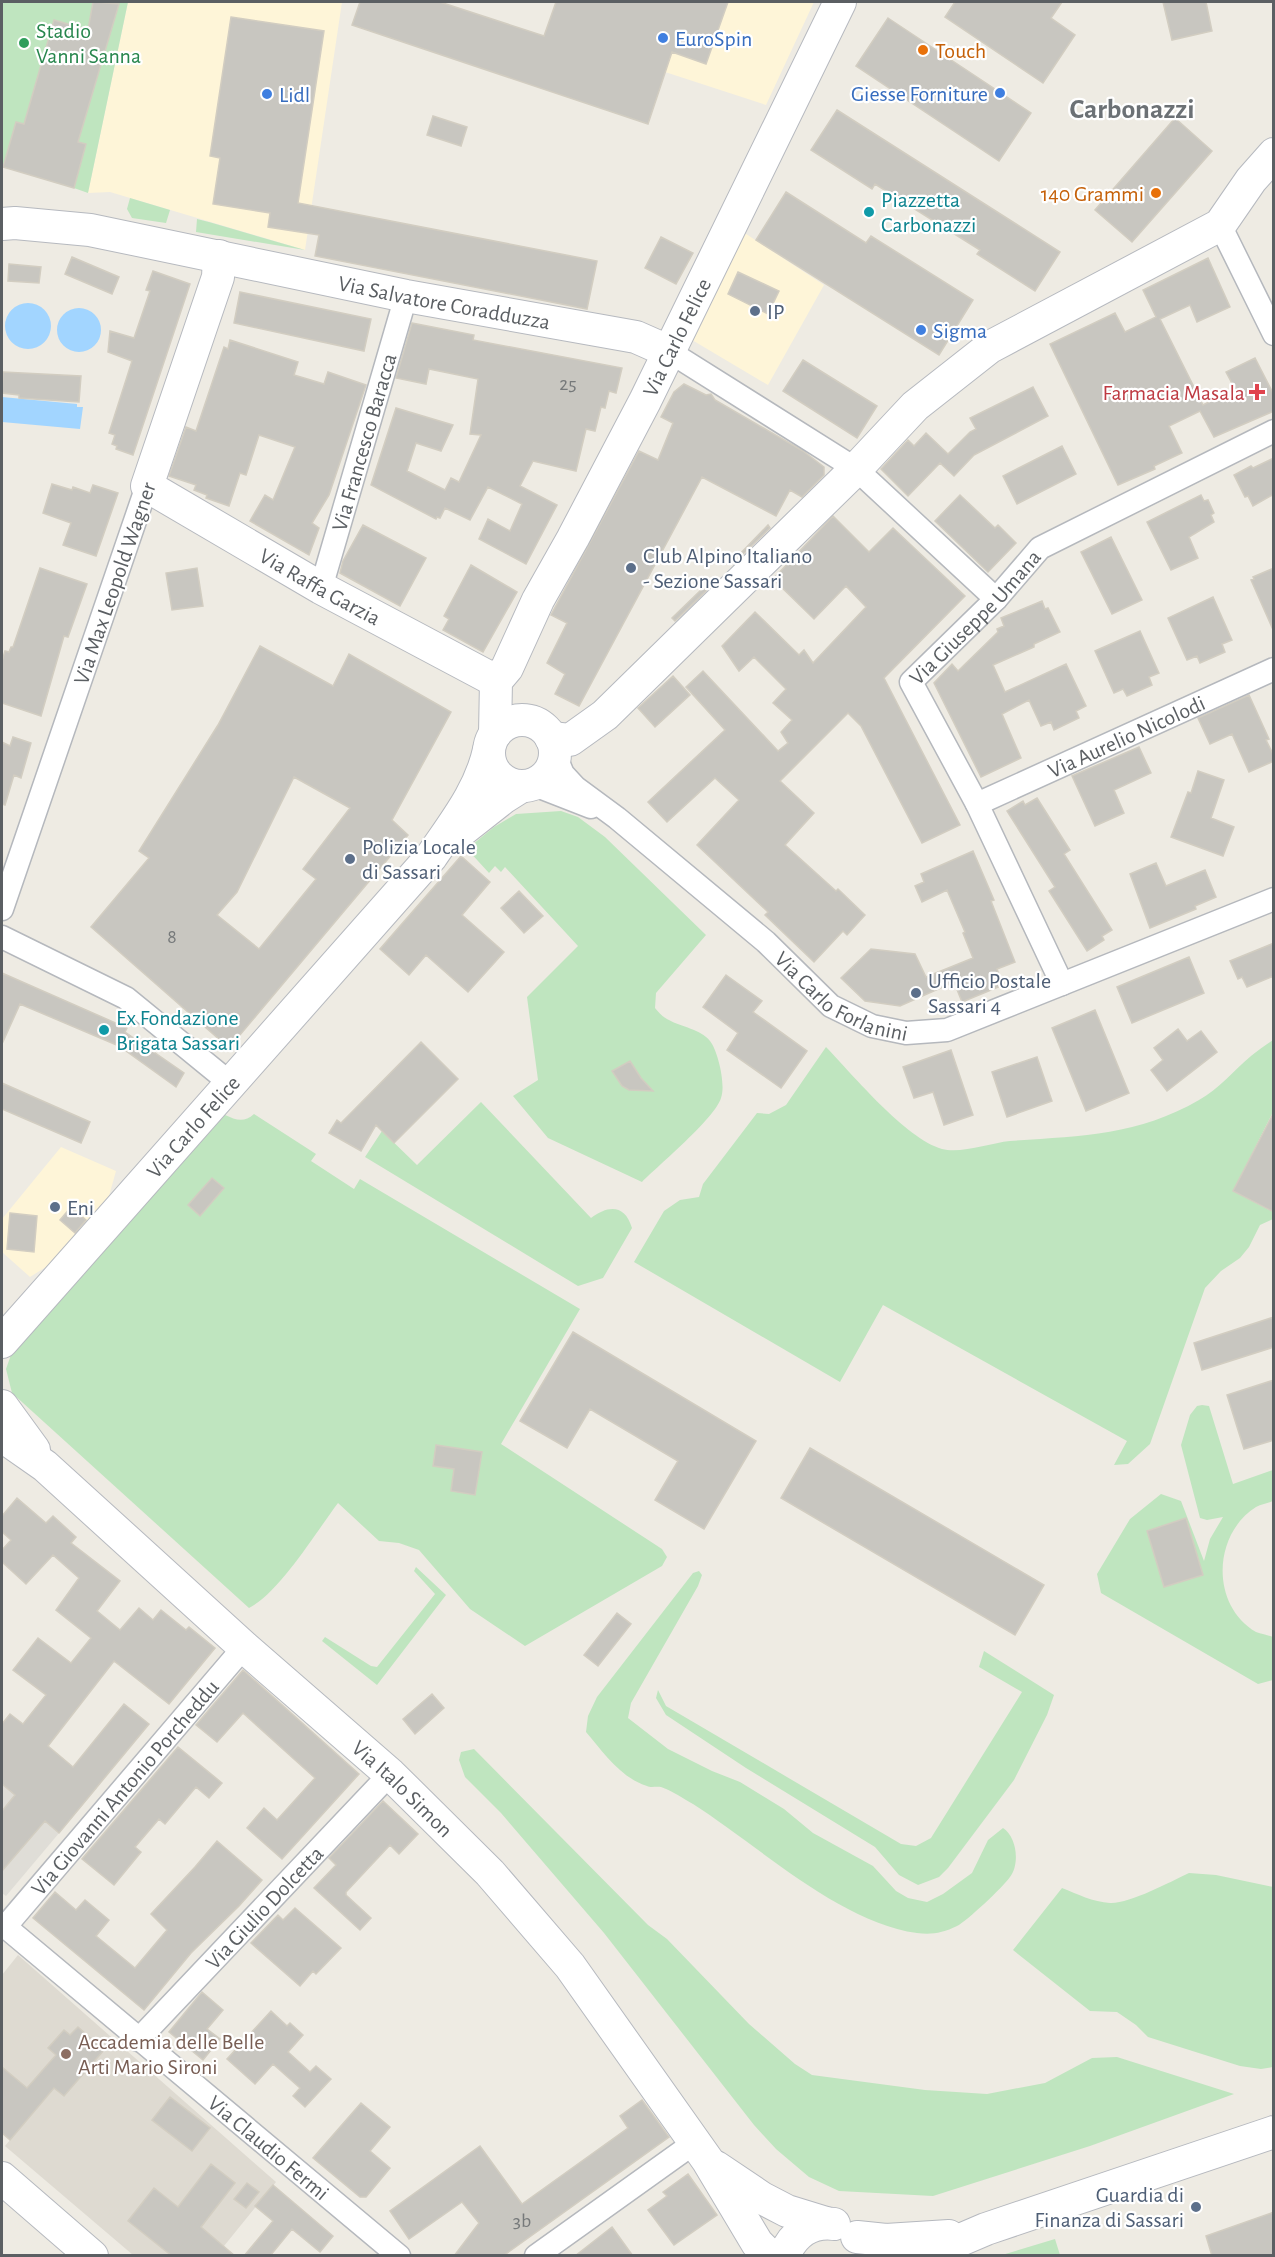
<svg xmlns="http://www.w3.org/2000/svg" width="1275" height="2257" viewBox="0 0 1275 2257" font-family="'Alegreya Sans',sans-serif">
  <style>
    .commercial { fill: #fef5d8 }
    .industrial { fill: #dfddd7 }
    .education { fill: #dedad1 }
    .green { fill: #bfe5bf }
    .water { fill: #a2d5ff }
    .building { fill: #c8c6c0; stroke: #d2cdc1; stroke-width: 1.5; fill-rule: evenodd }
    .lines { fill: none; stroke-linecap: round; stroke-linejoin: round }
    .street-casing { stroke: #b5b8bd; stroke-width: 25 }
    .secondary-casing { stroke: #b6b9bf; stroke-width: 34 }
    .street { stroke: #fff; stroke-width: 22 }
    .secondary { stroke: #fff; stroke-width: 32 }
    .shop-dot { fill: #3f7fe0; stroke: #fff; stroke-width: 2 }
    .leisure-dot { fill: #2e9e5b; stroke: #fff; stroke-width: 2 }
    .food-dot { fill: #e8710a; stroke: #fff; stroke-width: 2 }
    .culture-dot { fill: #0f9aa8; stroke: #fff; stroke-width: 2 }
    .service-dot { fill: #5c6f8a; stroke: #fff; stroke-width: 2 }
    .health-dot { fill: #e0444e; stroke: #fff; stroke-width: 2 }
    .education-dot { fill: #8d6e63; stroke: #fff; stroke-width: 2 }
    .labels { text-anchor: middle; stroke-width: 4.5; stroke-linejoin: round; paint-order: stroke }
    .number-label { font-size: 20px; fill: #76797a }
    .leisure-label { font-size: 22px; fill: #27864d; stroke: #fff; text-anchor: start }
    .shop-label { font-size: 22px; fill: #366cbe; stroke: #fff; text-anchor: start }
    .food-label { font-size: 22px; fill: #c56008; stroke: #fff; text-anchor: start }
    .culture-label { font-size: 22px; fill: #0d838f; stroke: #fff; text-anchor: start }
    .street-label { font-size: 22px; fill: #5b5f63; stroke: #fff }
    .service-label { font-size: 22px; fill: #4e5e75; stroke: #fff; text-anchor: start }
    .health-label { font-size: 22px; fill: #be3a42; stroke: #fff; text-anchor: end }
    .education-label { font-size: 22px; fill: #785e54; stroke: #fff; text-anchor: start }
    .district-label { font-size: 28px; font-weight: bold; fill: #6c7175; stroke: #fff }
  </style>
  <rect width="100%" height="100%" fill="#eeebe3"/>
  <!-- commercial -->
  <path class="commercial" d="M128,2H342L305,250L110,192L88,193Z
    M556,2H814L766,105L662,71L553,11Z
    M737,228L824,285L768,385L687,337Z
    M61,1147L116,1171L109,1196L49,1265L30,1277L2,1252V1219Z"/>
  <!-- industrial -->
  <path class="industrial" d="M10,1714L97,1788L6,1896L2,1893V1724Z"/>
  <!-- education -->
  <path class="education" d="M18,1955L276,2182L224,2246L210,2235L193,2255H133L5,2146L10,2140L2,2133V1975Z"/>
  <!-- green -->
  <path class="green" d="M2,2H128L88,193L74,188L78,142L108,36L54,20L24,124L16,122L3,167H2Z
    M130,198L170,210L166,223L132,218L127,209Z
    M197,219L209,222L305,250L196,232Z
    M561,811L578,817L605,837L706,935L656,993L655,1008C659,1013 664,1018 669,1020C681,1027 701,1029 710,1041C718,1051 726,1085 721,1098C715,1118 659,1165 642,1182L548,1138L513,1096L538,1080L527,997L578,946L505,867L501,872L495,866L489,873L467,849L494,827L516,814Z
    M1273,1040V1112L1233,1191L1269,1210L1273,1203V1219L1260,1225L1249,1247L1240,1258L1221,1271L1205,1288L1150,1444L1128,1464L1114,1465L1127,1441L883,1305L840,1382L634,1262L664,1211L680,1200L699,1197L703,1184L757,1113L769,1114L786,1105L826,1047C854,1076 905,1138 942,1149C961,1154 990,1143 1010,1141C1079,1136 1137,1136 1199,1100C1219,1089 1234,1070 1251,1056C1258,1050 1266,1045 1273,1040Z
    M481,1102L591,1218C608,1205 625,1204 632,1228L603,1278L578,1286L365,1157L382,1131L417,1165Z
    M254,1114L316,1154L311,1161L354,1189L360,1179L580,1309L501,1444L662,1549L667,1557L662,1566L525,1646L470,1609L419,1550L399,1543L379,1541L338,1503C316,1532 280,1592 249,1608L12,1393L6,1369L12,1352L225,1115C236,1120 244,1123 254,1114Z
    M1202,1405L1209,1406L1233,1484L1273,1470V1501C1268,1503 1261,1504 1256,1507C1213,1534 1210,1605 1256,1632C1261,1634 1268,1635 1273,1637V1680L1258,1684L1101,1593L1097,1574L1130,1519L1161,1494L1181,1501L1204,1561L1210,1539L1223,1517L1207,1520L1200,1518L1181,1445L1190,1415L1197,1406Z
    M416,1567L446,1595L377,1685L322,1641L325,1637L371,1666L377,1667L435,1594L414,1571Z
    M699,1571L702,1575L698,1586L631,1703L628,1718L668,1749L712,1771L740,1782L784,1809L813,1833L873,1866L896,1891L908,1898L927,1902L943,1894L972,1873L988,1840L1003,1828C1017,1837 1020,1864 1010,1877C1004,1886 966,1922 957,1926C943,1933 931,1935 917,1933C839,1922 759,1846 693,1804C684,1799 671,1790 661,1787C656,1786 651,1788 647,1786C621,1778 603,1752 586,1732L588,1716L597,1697L693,1573Z
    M984,1651L1054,1695L1047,1715L1014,1780L948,1868L939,1877L918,1885L899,1875L875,1847L746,1768L666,1715L656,1698L658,1690L666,1706L901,1844L916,1846L931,1838L1022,1692L979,1667Z
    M474,1749L648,1925L667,1939L749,2024L795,2064L812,2075L925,2090L987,2094L1045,2083L1092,2058L1117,2057L1234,2094L1090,2146L933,2196L839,2191L809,2177L776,2149L754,2125L604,1933L501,1813L465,1777L459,1760L461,1752Z
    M1189,1873L1216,1875L1273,1887V2067L1261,2069L1240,2066L1148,2037L1136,2025L1117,2012L1090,2011L1013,1950L1062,1888C1077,1894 1093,1902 1110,1903C1129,1904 1170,1882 1189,1873Z
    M1055,2239L1060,2255H1002Z"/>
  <!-- water -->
  <path class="water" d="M5 326a23 23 0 1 1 46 0a23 23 0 1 1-46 0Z
    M57 330a22 22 0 1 1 44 0a22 22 0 1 1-44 0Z
    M2,397L77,404V407H83L80,429L2,422Z"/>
  <!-- building -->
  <path class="building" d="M93,2L119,4L78,142L86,144L74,188L3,167L16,122L24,124L54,20L88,30Z
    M360,2H440L544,36L556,2H728L706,64L672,52L648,124L352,25Z
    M955,2H1062L1051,18L1075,35L1043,83L945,17Z
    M1163,2H1206L1212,31L1172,40Z
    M231,17L324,31L298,203L597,261L587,309L315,256L319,235L268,227L270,213L213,204L220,158L210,156Z
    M888,18L1031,113L999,161L856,66Z
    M837,110L1060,252L1035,291L977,254L980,250L875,184L872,189L811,150Z
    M433,116L467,127L461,146L427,135Z
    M1175,118L1212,151L1132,242L1095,210Z
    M786,192L866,243L871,236L973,300L939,355L756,240Z
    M661,237L693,253L676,284L645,268Z
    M72,257L119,277L112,294L65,274Z
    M1208,258L1230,307L1197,322L1190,305L1160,319L1203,405L1235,389L1226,372L1255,358L1274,395V411L1214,437L1200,411L1169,426L1182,453L1154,466L1155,469L1118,485L1050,344L1115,313L1125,332L1156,317L1143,290Z
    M9,264L41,267L39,283L8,281Z
    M153,271L190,284L133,455L116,449L117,446L112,444L115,435L109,433L132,361L108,352L110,331L134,338L150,291L146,290Z
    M738,272L779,291L768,314L728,294Z
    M240,292L371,319L364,351L234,323Z
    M412,323L474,335L473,340L622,368L616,393L609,391L605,408L601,407L595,431L586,429L576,471L533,461L520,486L557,505L526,564L479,539L488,519L510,531L522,504L488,487L470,520L445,508L440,518L437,517L436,519L371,485L396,408L453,425L441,451L416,443L407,471L445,490L451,478L459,482L481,435L470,434L478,379L429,369L426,384L396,378Z
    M230,340L298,362L294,375L324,384L328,372L366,385L329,495L312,523L319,528L309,555L250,521L265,495L273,500L295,447L259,435L246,475L240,473L229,506L206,498L207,495L194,490L196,485L169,476L186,427L196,431L224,347L228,349Z
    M803,360L877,406L857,438L783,391Z
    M3,372L81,376L79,402L19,398V395L2,393Z
    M684,384L706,395L711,394L715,400L803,451L824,467V475L802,497L790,490L776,516L702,477L579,706L555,694L565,674L547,663L567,623L551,615L639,451L658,460L673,423L661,417L674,392Z
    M1033,387L1048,416L974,455L954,476L940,463L908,496L881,469L908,440L914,446L926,433L948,454L970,432L976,429L970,418Z
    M1062,446L1076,474L1017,504L1003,476Z
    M1274,458V494L1253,506L1248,496L1245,497L1234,475L1251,466L1253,468Z
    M52,484L72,490L73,487L90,493L93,485L118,493L96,556L63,545L71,523L43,513Z
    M960,495L995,528L998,525L1016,543L988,572L935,521Z
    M1201,495L1204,501L1208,500L1214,513L1211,515L1214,522L1189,537L1198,558L1171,570L1147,522Z
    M833,516L869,552L893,528L965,596L884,678L960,825L922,843L861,726L848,713L780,781L814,813L785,845L836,891L838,889L865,915L847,935L843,931L814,962L765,915L768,912L697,845L739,800L715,778L667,822L648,802L725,730L686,687L703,671L778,751L788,743L781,732L792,720L773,703L786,689L754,657L739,671L722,646L755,612L799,655L804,650L813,663L866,607L846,586L814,619L773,579Z
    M363,525L426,558L400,606L340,573L343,561Z
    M768,525L770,528L742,555L741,553Z
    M1111,537L1142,600L1112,614L1081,552Z
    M471,565L517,592L483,652L443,630L449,619L444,616Z
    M40,568L87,584L68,637L64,636L41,716L2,703V661L5,651L9,652L11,647H13Z
    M197,568L203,606L172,610L166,573Z
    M1274,568V632L1251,580L1254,579L1253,577Z
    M704,587L707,590L675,621L672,618Z
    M1213,597L1232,640L1222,644L1225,652L1200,663L1197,656L1187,660L1168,618Z
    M1042,601L1045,609L1048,608L1060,632L1034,644V647L993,665L1005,692L1066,664L1086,706L1076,711L1079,718L1054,730L1051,722L1041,726L1029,700L1002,714L1021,758L981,777L934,683L952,664L958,671L998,632L997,629L1004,626L1001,618Z
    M1140,631L1159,673L1149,677L1152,685L1127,696L1123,689L1114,693L1095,651Z
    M260,646L333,686L349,654L451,712L392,820L408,835L229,1048L91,927L149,858L139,851L218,725ZM294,777L350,808L303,869L316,879L259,949L217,915L237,892Z
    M673,676L690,695L655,727L638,708Z
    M1249,695L1269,739L1266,740L1274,756V761L1249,772L1232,734L1210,744L1198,718Z
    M13,737L31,743L21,778L14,775L5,805L2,804V742L10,746Z
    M1139,747L1151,773L1114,790L1124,813L1095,826L1072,776Z
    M1198,771L1224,780L1211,818L1234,827L1223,856L1171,837L1188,792L1191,793Z
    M1037,798L1070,850L1064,854L1112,930L1102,936L1104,940L1087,951L1049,891L1055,887L1007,811L1023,801L1025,805Z
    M973,851L994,900L991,901L1015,962L997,969L1003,985L962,1002L954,982L900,1006L865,1001L841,978L871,949L915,954L926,977L973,958L963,933L965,932L947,890L922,902L915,886L924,882L921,874Z
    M461,856L490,882L462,915L504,952L468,992L426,955L409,975L380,949Z
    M1156,863L1166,886L1205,870L1216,897L1195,906L1196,909L1150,928L1130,874Z
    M519,891L543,916L524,933L501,908Z
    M1274,943V976L1247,987L1242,977L1238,979L1230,961Z
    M1189,957L1204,993L1132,1023L1117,987Z
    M2,973L127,1028L125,1032L184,1073L176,1087L119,1046L20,1004L2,1044Z
    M726,975L762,1001L753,1012L807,1051L781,1088L727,1050L738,1033L703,1007Z
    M1095,1010L1129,1093L1086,1111L1052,1028Z
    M1178,1029L1187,1041L1201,1031L1217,1052L1167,1091L1151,1070L1163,1060L1154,1048Z
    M421,1042L458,1079L394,1143L376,1125L361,1151L329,1133L337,1120L341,1123Z
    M951,1050L973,1115L944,1125L933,1092L914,1098L903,1067Z
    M1037,1057L1052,1101L1007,1117L992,1072Z
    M630,1061L641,1078L653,1091L629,1090L622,1086L612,1071Z
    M2,1083L90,1122L81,1143L2,1109Z
    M1274,1112V1212L1233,1191Z
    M212,1178L224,1188L200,1216L188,1205Z
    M71,1207L86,1220L75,1233L60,1220Z
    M10,1213L37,1216L34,1252L7,1249Z
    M1274,1317V1347L1202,1370L1194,1343Z
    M573,1332L756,1441L704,1529L655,1500L678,1461L590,1409L567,1448L520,1421Z
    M1274,1380V1440L1244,1449L1227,1395Z
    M436,1445L482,1452L475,1495L451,1491L454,1469L433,1466Z
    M810,1448L1044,1585L1015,1635L781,1498Z
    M17,1498L46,1523L53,1516L76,1537L71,1543L120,1581L97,1611L120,1630L139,1608L153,1620L161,1610L186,1630L189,1627L215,1648L169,1704L114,1661L48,1746L73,1767L124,1704L149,1724L59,1833L45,1821L2,1871V1811L15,1795L2,1784V1724L10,1714L23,1724L46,1695L13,1670L38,1638L71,1663L91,1638L56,1610L79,1578L53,1555L26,1584L2,1562V1550L11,1540L2,1532V1516Z
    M1186,1518L1203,1575L1164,1587L1147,1531Z
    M617,1613L631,1624L598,1666L584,1655Z
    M243,1670L359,1774L282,1859L247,1828L264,1808L277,1820L315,1778L243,1713L217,1742L196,1725Z
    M432,1694L444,1708L415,1734L403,1719Z
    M178,1747L222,1783L209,1798L196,1787L165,1824L159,1819L135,1847L141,1852L114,1885L82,1859Z
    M383,1801L418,1834L399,1854L390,1845L346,1892V1895L371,1918L360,1930L314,1888L336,1865L329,1858Z
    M217,1841L262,1880L239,1906L191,1953L144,2010L33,1918L55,1892L76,1910L85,1900L109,1920L96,1936L135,1968L167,1930L151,1914L195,1867Z
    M295,1908L341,1948L316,1974L313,1971L300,1986L251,1943L278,1915L283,1920Z
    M202,1992L223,2010L207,2029L220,2039L203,2060L169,2032Z
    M271,2011L287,2026L290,2023L303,2035L288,2052L310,2072L316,2066L331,2079L305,2107L293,2096L300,2088L273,2064L255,2084L227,2059Z
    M78,2027L104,2050L64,2096L54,2088L10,2140L2,2133V2067L27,2088L56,2055L48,2048L64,2030L70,2035Z
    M170,2097L210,2128L192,2151L152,2120Z
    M642,2100L669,2137L503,2256H454L479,2223L462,2202L409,2239L390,2211L480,2146L522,2204L628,2128L620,2116Z
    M361,2103L390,2127L370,2151L390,2168L366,2197H360L313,2158Z
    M211,2164L235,2183L201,2227L235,2256H172L128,2221L154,2188L178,2207Z
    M688,2174L717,2215L674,2245L648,2210L667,2196L663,2192Z
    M247,2183L259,2192L246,2208L234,2199Z
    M273,2185L333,2236L320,2252L292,2229L270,2256H244L273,2221L255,2206Z
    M1274,2212V2256H1212L1206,2236Z
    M612,2227L633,2256H575Z"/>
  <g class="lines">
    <!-- street casing -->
    <g class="street-casing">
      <g id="street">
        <path d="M1220,225L1274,334"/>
        <path d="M670,352L856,469L996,599"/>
        <path id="s1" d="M321,588L406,296"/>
        <path id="s2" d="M555,755L563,774L575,787L617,818L766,942L831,1006L872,1026L906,1033L947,1030L1274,899"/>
        <path d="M532,784L591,807"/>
        <path id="s3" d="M977,804L1274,669"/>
        <path d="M2,909L147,486"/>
        <path d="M2,937L126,998L230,1083"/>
        <path id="s4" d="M1062,984L977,804L911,682L996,599L1040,548L1274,431"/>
        <path id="s5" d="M2,1924L399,2256"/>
        <path id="s6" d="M5,1927L244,1647"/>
        <path id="s7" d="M138,2040L390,1774"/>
        <path d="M536,2256L694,2143"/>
      </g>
    </g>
    <!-- secondary casing -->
    <g class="secondary-casing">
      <g id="secondary">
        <path id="s8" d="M2,224L15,223L90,230L406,296L636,337L670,352"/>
        <path id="s9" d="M219,256L218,277L147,486L321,588L496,681"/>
        <circle cx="522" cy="753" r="33"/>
        <path id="s10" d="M495,734L496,681L507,668L538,600L573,538L645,401L840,2"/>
        <path d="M551,738L570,740L605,715L856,469L915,406L990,347L1220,225L1251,180L1274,154"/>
        <path d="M456,835L503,798L522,786"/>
        <path id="s11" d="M2,1342L431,857C454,823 480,791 489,750"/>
        <path d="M2,1406L34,1450"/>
        <path id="s12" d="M2,1436L45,1466L244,1647L390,1774L490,1873L570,1966L708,2161L757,2243L770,2256"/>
        <path d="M716,2167L762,2198L787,2211L826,2223"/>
        <path d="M2,2178L92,2256"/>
        <path d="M857,2237L886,2240L949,2236"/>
        <path d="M784,2256C793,2234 810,2221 834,2224"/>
        <path d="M923,2256L986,2229L1274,2132"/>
      </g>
    </g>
    <!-- street -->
    <use href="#street" class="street"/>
    <!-- secondary -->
    <use href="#secondary" class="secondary"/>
  </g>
  <!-- markers -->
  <g class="shop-dot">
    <circle cx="663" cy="38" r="6"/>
    <circle cx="1000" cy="93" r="6"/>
    <circle cx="267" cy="94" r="6"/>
    <circle cx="921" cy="330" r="6"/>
  </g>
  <circle class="leisure-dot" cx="24" cy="43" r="6"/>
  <g class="food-dot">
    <circle cx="923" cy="50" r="6"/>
    <circle cx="1156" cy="193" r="6"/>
  </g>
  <g class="culture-dot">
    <circle cx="869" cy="212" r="6"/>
    <circle cx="104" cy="1030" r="6"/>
  </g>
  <g class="service-dot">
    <circle cx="755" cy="311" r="6"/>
    <circle cx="631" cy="568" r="6"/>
    <circle cx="350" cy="859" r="6"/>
    <circle cx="916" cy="993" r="6"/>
    <circle cx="55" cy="1207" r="6"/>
    <circle cx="1196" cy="2207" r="6"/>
  </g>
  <path class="health-dot" d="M1254 383h6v6h6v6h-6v6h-6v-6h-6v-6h6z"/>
  <circle class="education-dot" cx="66" cy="2054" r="6"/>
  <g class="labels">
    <!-- number labels -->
    <g class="number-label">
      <text x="568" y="390">25</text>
      <text x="172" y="943">8</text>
      <text x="522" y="2227">3b</text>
    </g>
    <!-- leisure labels -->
    <g class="leisure-label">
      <text x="36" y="38">Stadio<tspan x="36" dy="25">Vanni Sanna</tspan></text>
    </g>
    <!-- shop labels -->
    <g class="shop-label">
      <text x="675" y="46">EuroSpin</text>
      <text x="988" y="101" text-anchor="end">Giesse Forniture</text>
      <text x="279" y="102">Lidl</text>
      <text x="933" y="338">Sigma</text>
    </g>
    <!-- food labels -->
    <g class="food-label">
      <text x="935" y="58">Touch</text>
      <text x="1144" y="201" text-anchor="end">140 Grammi</text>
    </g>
    <!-- culture labels -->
    <g class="culture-label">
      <text x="881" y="207">Piazzetta<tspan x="881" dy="25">Carbonazzi</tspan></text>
      <text x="116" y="1025">Ex Fondazione<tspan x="116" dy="25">Brigata Sassari</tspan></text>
    </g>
    <!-- street labels -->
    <g class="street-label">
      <text dy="8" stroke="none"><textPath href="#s8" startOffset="450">Via Salvatore Coradduzza</textPath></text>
      <text dy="8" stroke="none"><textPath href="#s10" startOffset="442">Via Carlo Felice</textPath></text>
      <text dy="8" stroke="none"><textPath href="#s1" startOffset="152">Via Francesco Baracca</textPath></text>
      <text transform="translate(114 583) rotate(-71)" y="8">Via Max Leopold Wagner</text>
      <text dy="8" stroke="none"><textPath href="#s9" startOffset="442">Via Raffa Garzia</textPath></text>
      <text dy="8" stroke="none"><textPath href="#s4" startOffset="429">Via Giuseppe Umana</textPath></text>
      <text dy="8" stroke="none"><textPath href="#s3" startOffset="164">Via Aurelio Nicolodi</textPath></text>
      <text dy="8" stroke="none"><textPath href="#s2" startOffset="380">Via Carlo Forlanini</textPath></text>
      <text dy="8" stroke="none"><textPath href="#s11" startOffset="288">Via Carlo Felice</textPath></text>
      <text dy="8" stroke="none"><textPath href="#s6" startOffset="184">Via Giovanni Antonio Porcheddu</textPath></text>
      <text dy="8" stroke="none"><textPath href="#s12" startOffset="534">Via Italo Simon</textPath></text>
      <text dy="8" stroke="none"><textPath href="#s7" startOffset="183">Via Giulio Dolcetta</textPath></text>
      <text dy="8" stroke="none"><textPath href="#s5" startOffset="348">Via Claudio Fermi</textPath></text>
    </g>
    <!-- service labels -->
    <g class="service-label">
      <text x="767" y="319">IP</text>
      <text x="643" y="563">Club Alpino Italiano<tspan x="643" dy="25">- Sezione Sassari</tspan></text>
      <text x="362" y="854">Polizia Locale<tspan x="362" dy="25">di Sassari</tspan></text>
      <text x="928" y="988">Ufficio Postale<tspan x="928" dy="25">Sassari 4</tspan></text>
      <text x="67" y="1215">Eni</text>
      <text x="1184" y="2202" text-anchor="end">Guardia di<tspan x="1184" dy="25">Finanza di Sassari</tspan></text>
    </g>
    <!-- health labels -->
    <g class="health-label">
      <text x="1245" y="400">Farmacia Masala</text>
    </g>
    <!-- education labels -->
    <g class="education-label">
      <text x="78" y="2049">Accademia delle Belle<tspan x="78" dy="25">Arti Mario Sironi</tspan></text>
    </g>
    <!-- district labels -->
    <g class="district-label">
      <text x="1132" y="118">Carbonazzi</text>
    </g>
  </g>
  <!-- border -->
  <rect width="1275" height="2257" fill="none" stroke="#5b5f63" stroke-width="6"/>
</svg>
